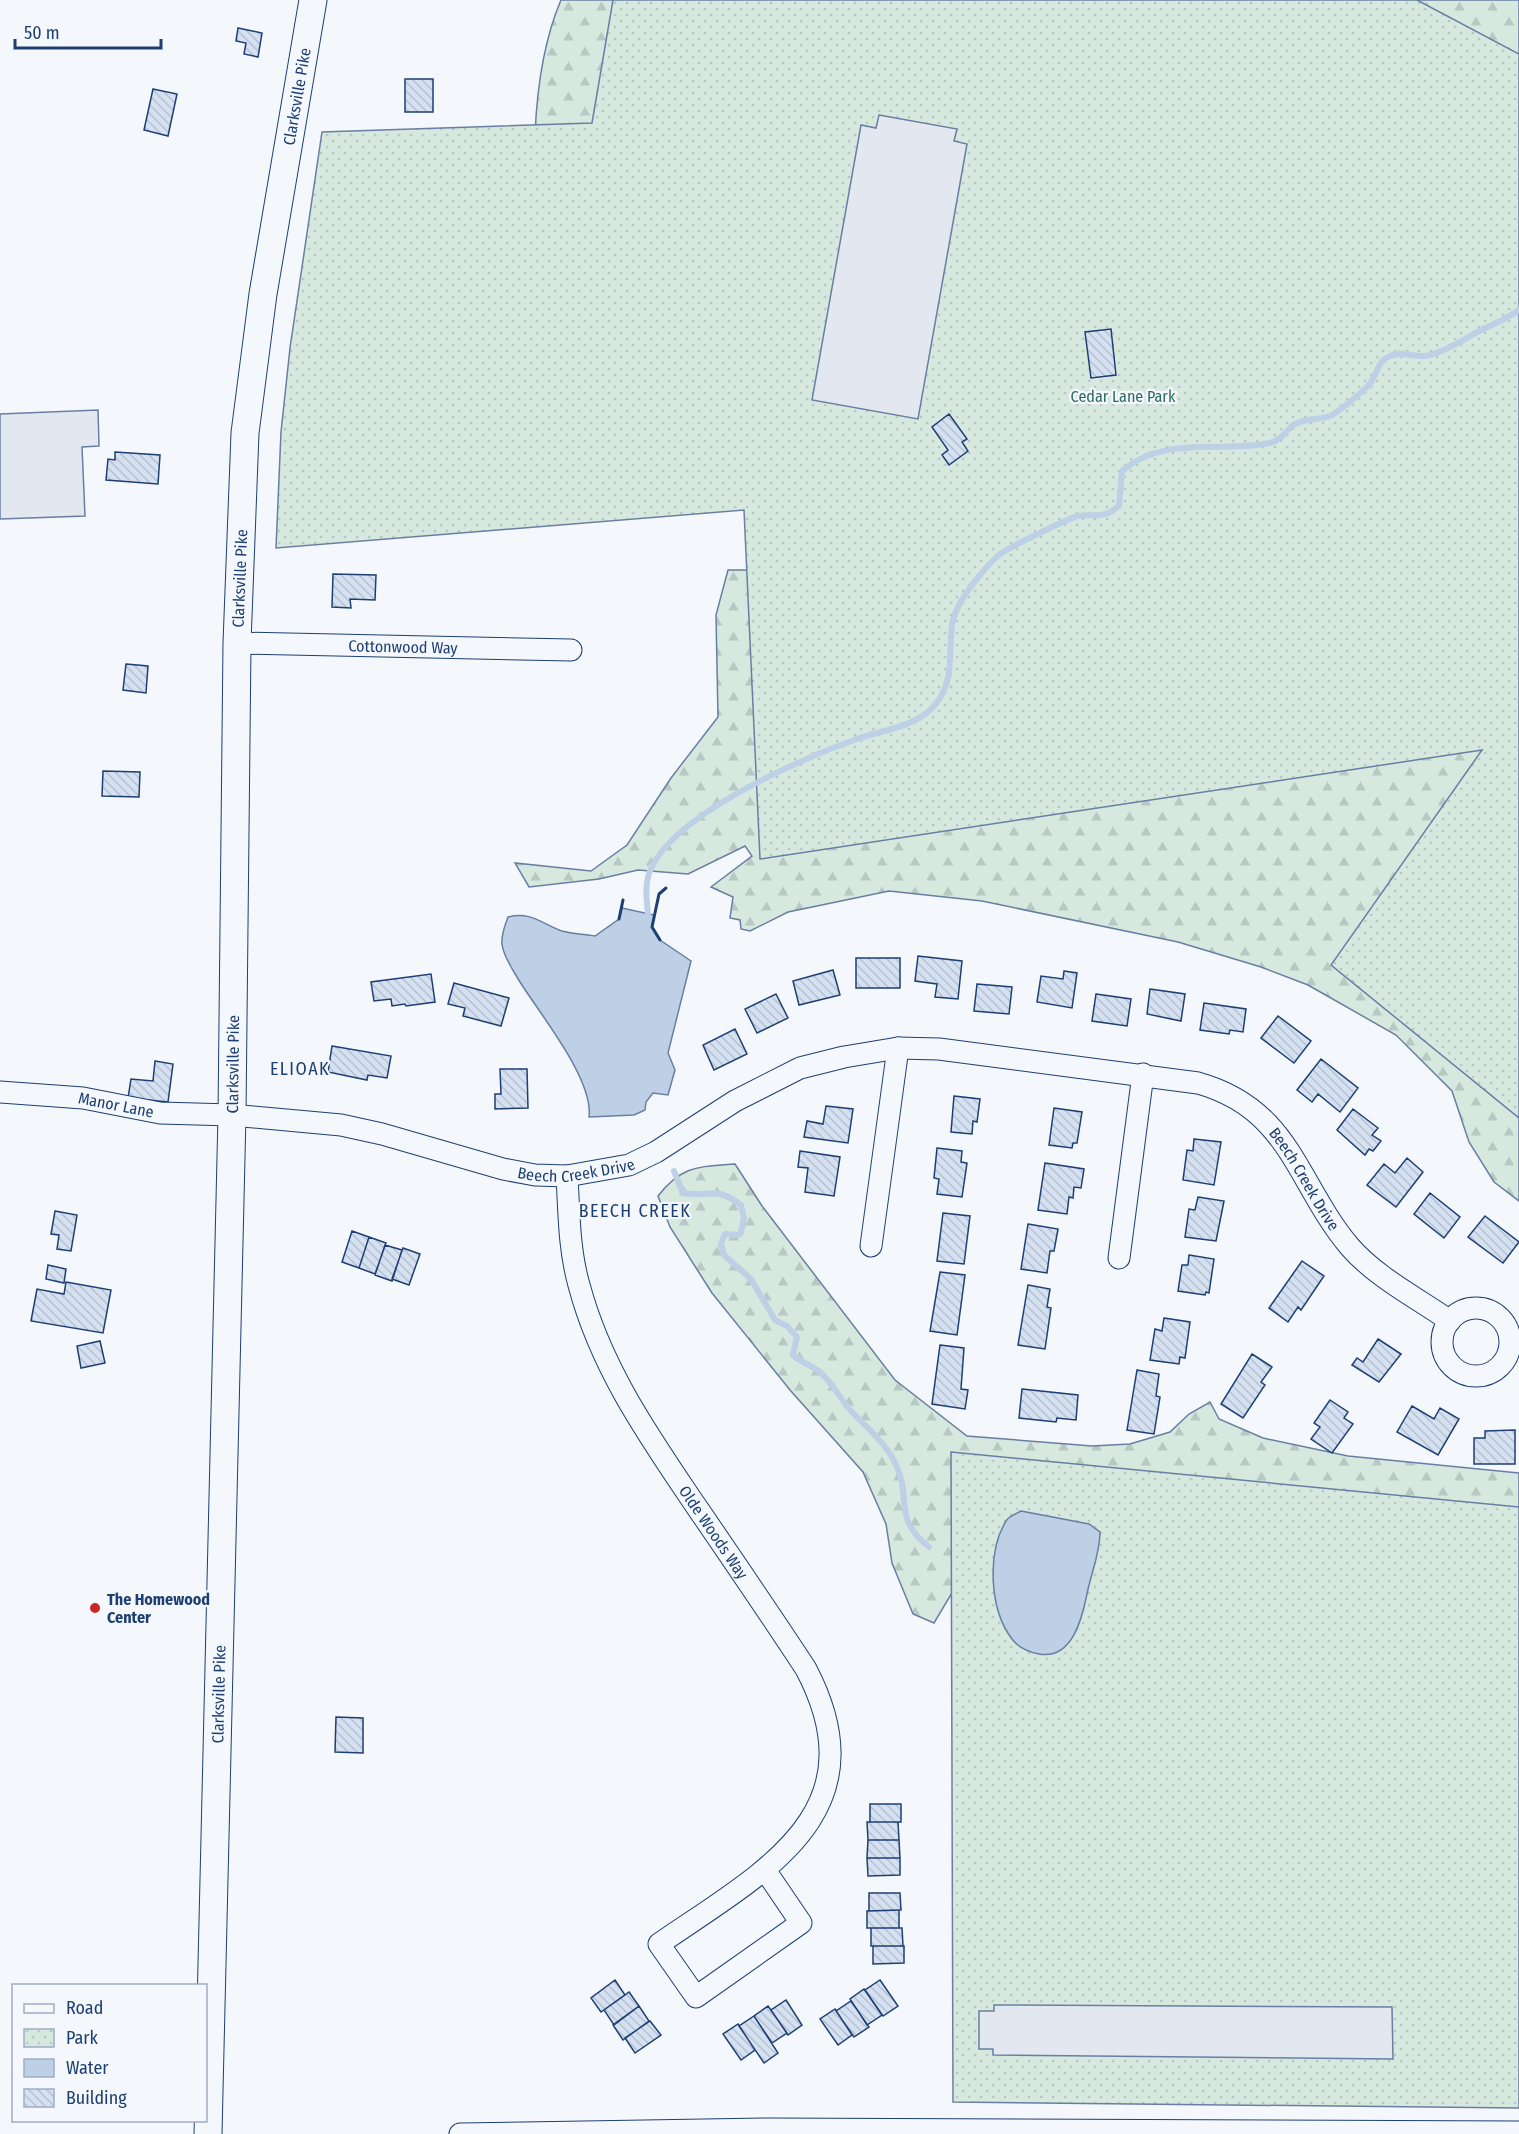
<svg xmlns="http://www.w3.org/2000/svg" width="1519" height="2134" viewBox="0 0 1519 2134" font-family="'Fira Sans Condensed',sans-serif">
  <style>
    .forest { fill: url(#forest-firs); stroke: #687fa3; stroke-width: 1.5 }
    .park { fill: url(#park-dots); stroke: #687fa3; stroke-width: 1.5 }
    .parking { fill: #e3e8f0; stroke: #687fa3; stroke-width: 1.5 }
    .water { fill: #bed0e5; stroke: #687fa3; stroke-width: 1.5 }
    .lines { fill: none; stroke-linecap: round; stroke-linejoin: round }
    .stream { stroke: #bed0e5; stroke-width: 6 }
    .building { fill: url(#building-back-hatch); stroke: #1d3f73; stroke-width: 1.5 }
    .minor-casing { stroke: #1d3f73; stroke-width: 23 }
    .major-casing { stroke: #1d3f73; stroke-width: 29 }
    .minor { stroke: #f4f7fb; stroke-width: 21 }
    .major { stroke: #f4f7fb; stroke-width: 27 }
    .fence { stroke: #1d3f73; stroke-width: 1.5; stroke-dasharray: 8 3; stroke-linecap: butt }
    .wall { stroke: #1d3f73; stroke-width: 3 }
    .poi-dot { fill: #c62828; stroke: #f4f7fb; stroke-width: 2 }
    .labels { text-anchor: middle; stroke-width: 4.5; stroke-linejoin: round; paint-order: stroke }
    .street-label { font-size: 16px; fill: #1d3f73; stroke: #f4f7fb }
    .park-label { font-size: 16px; fill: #2c6c60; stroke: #f4f7fb }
    .poi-label { font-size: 16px; font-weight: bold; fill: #1d3f73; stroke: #f4f7fb; text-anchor: start }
    .neighbourhood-label { font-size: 18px; letter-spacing: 1.5px; fill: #1d3f73; stroke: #f4f7fb }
  </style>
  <defs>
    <pattern id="forest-firs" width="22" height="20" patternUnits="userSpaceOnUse" patternTransform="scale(1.5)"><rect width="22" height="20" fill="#d7e8df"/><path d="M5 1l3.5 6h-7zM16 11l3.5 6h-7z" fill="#b8c8c3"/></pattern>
    <pattern id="park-dots" width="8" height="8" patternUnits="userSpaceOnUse" patternTransform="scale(1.5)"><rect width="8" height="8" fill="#d7e8df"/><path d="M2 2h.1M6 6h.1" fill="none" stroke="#b8c8c3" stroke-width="1.8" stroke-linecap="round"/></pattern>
    <pattern id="building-back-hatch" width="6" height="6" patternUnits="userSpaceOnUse" patternTransform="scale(1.5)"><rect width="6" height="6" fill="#d5e0f0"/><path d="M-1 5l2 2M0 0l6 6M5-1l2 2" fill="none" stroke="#b6c1d1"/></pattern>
  </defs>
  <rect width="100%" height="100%" fill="#f4f7fb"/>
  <!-- forest -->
  <path class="forest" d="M561,0H1519V1201L1494,1182L1469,1142L1452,1091L1396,1035L1308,985L1261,967L1178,942L982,901L889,891L788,912L750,931L741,929L740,920L730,918L733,897L711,887L752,856L745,846L688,874L638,870L599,879L529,887L515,863L591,871L627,845L671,778L718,717L716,615L728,570H755L829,89L535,134C537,89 543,42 561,0Z
    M735,1164L762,1206L895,1380L967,1436L1092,1446L1130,1444L1170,1432L1189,1414L1210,1402L1219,1419L1263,1438L1348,1456L1519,1473V1562L965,1571L934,1623L913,1614L892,1563L886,1524L863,1472L790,1390L712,1293L670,1227L658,1196C682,1165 698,1167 735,1164Z"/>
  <!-- park -->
  <path class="park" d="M613,0H1417L1519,54V1118L1331,965L1482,750L760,859L744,510L276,548L281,432L290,348L322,132L592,123Z
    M951,1452L1519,1507V2108L953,2102Z"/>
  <!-- parking -->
  <path class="parking" d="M879,115L957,129L954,141L967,144L918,419L812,400L861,125L876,128Z
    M98,410L99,446L82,447L85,516L0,519V414Z
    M994,2005L1392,2007L1393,2059L993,2055V2049H979V2011H994Z"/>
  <!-- water -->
  <path class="water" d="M622,908L654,915L652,927L660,940L691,961L668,1053L675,1070L668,1095L653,1093L646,1102L645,1110L634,1115L589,1117C594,1080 540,1014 520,982C514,972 503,956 502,944C501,935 505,925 508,917C531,911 542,924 562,931C572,934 585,934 595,936L619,919Z
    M1021,1511L1089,1524L1100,1532C1100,1554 1091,1573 1087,1594C1082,1619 1072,1660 1039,1654C1029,1652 1018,1647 1012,1639C989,1609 987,1552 1006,1521C1009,1516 1016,1514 1021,1511Z"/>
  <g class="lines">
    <!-- stream -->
    <path class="stream" d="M648,919C648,907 645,894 647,882C656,821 801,759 854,740C878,731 911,728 930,710C956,686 948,655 952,625C953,614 963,597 970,588C978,577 989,563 1000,554C1008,548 1069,518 1078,516C1097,513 1102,520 1119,506L1122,471C1163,435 1220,453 1270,443C1283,440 1285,430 1295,424C1306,418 1318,420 1330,416C1338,413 1363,391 1369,385C1377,376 1377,361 1390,356C1403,350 1417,359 1430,355C1450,350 1465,338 1483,329C1496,323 1507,319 1519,310
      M674,1171L683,1193C710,1198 714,1185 741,1205L744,1218L741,1233L738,1235L725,1234L721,1244L724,1255L751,1279L775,1320L787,1326L797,1337L793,1355C802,1363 813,1366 820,1372C831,1382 837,1393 846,1405C862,1425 885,1440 896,1465C912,1498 892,1518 929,1547"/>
  </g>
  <!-- building -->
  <path class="building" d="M238,28L262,33L258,57L244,54L246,43L236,41Z
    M405,79H433V112H405Z
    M153,89L177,94L168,136L144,130Z
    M1111,329L1116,375L1091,378L1085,332Z
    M949,414L967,439L962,442L968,451L949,465L942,455L948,450L932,427Z
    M115,452L160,455L158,484L106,480L108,459L115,460Z
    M333,574L376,575L375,600L350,599L351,608L332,607Z
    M126,664L148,666L146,693L123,690Z
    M103,771L140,772L139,797L102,796Z
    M918,956L962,961L958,999L935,997L937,984L915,981Z
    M856,958H900V988H856Z
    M833,970L840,995L799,1005L793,981Z
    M1064,971L1077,973L1072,1008L1037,1002L1041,976L1063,979Z
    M431,974L435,1002L406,1006L405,1004L392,1006L391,999L374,1001L371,982Z
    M454,983L509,998L501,1026L463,1016L465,1008L448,1004Z
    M977,984L1012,987L1009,1014L974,1011Z
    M1150,989L1185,994L1181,1021L1147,1014Z
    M776,994L788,1018L757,1033L745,1009Z
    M1096,994L1131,999L1127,1026L1092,1021Z
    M1204,1003L1246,1009L1243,1032L1230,1030L1229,1034L1200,1030Z
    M1278,1016L1311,1041L1294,1063L1261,1038Z
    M735,1029L747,1054L714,1070L703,1045Z
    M332,1046L391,1056L387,1078L368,1075L367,1080L328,1072Z
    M1321,1059L1358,1088L1340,1112L1318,1094L1312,1102L1297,1090Z
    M155,1061L173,1064L168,1102L128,1098L131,1079L153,1081Z
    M500,1069H527L528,1108L495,1109V1094H501Z
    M954,1096L980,1099L977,1122L973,1121L972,1134L951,1132Z
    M826,1106L853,1109L848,1143L804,1137L807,1121L823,1124Z
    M1054,1108L1082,1112L1077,1143H1073L1072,1148L1049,1145Z
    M1353,1109L1378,1128L1372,1135L1381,1141L1373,1151L1369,1149L1365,1155L1337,1130Z
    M1194,1139L1221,1142L1214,1185L1183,1180L1187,1150L1193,1151Z
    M937,1148L962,1151L961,1162L967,1163L962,1197L937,1194L939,1179L934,1178Z
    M800,1151L840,1157L834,1196L805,1192L808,1168L798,1167Z
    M1407,1158L1423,1172L1396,1207L1367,1185L1384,1164L1395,1173Z
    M1045,1163L1084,1169L1081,1188L1074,1187L1073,1198L1069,1197L1067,1214L1038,1210Z
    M1430,1193L1460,1217L1444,1238L1414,1214Z
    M1198,1197L1224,1201L1216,1241L1185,1237L1189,1209L1195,1210Z
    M55,1211L77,1215L71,1251L57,1249L59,1235L51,1234Z
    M943,1213L970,1216L964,1264L937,1261Z
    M1485,1216L1519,1242L1503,1263L1468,1237Z
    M1028,1224L1058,1229L1054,1251H1050L1047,1273L1021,1269Z
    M352,1231L369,1237L359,1268L342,1262Z
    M369,1237L386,1243L375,1274L359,1268Z
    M385,1245L402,1250L392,1281L375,1275Z
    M403,1248L420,1254L409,1285L392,1279Z
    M1189,1255L1214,1259L1209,1293L1206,1292L1205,1295L1178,1291L1182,1265H1188Z
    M1302,1261L1324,1276L1301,1310L1298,1307L1288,1322L1269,1308Z
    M48,1265L66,1269L64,1283L46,1279Z
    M940,1272L965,1275L957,1335L930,1331Z
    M66,1282L111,1290L103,1333L31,1321L37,1289L64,1294Z
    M1028,1285L1050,1289L1047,1307L1051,1308L1045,1349L1018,1345Z
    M1164,1318L1190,1322L1185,1358L1180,1357L1179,1364L1150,1360L1155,1329L1162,1331Z
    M1378,1339L1401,1354L1379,1382L1352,1365L1357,1358L1363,1362Z
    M100,1341L105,1363L81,1368L77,1346Z
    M940,1345L964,1348L961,1389L968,1390L965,1409L932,1404Z
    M1252,1354L1272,1367L1261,1382L1265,1385L1243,1418L1221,1404Z
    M1137,1370L1159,1374L1156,1396L1160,1397L1154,1434L1127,1430Z
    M1022,1389L1078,1395L1076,1420L1057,1418L1056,1422L1019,1418Z
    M1330,1400L1348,1412L1344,1418L1353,1424L1332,1453L1311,1439L1320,1427L1314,1423Z
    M1412,1406L1434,1419L1440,1408L1459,1419L1438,1455L1397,1432Z
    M1515,1430V1464H1474V1438H1485V1431Z
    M336,1717L363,1718V1753L335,1752Z
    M870,1804H901V1822H870Z
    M867,1822H898L899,1840H868Z
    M868,1840H899L900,1858H867Z
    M867,1858H900V1875L868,1876Z
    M869,1893H900L901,1910L869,1911Z
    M899,1910V1928H867V1911Z
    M871,1928H902L903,1946H871Z
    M873,1946H904V1963L873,1964Z
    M615,1980L625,1995L601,2012L591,1998Z
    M880,1980L898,2006L883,2016L865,1990Z
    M864,1989L882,2015L867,2025L850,1999Z
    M629,1992L639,2006L614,2025L604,2010Z
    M786,2000L802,2025L788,2035L771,2010Z
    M851,2001L869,2027L854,2037L836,2011Z
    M639,2006L649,2021L623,2040L613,2025Z
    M768,2006L787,2033L772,2043L754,2016Z
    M835,2009L852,2035L838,2045L820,2019Z
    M754,2016L778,2053L764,2063L739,2026Z
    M650,2021L661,2035L635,2053L625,2038Z
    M738,2024L755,2050L741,2060L723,2034Z"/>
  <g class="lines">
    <!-- minor casing -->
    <g class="minor-casing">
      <g id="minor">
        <path id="s1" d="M237,643L571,650"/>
        <path id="s2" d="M0,1092L83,1098L160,1113L232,1115L341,1125L382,1134L503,1169L535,1175L567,1176L629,1165L656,1152L735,1101L800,1068L844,1057L898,1048L939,1049L1198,1083C1291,1109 1296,1183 1350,1247C1376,1277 1417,1298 1450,1321"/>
        <path id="s3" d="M567,1176C569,1213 569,1250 579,1285C601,1368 648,1435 696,1506C733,1560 770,1614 806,1669C882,1814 763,1872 659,1944L696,1997L801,1923L765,1870"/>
        <path d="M871,1246L898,1048"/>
        <path d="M1119,1258L1143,1074"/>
        <circle cx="1476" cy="1342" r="34"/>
        <path d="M460,2134L769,2129L1519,2132"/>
      </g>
    </g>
    <!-- major casing -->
    <g class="major-casing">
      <g id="major">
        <path id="s4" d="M208,2134L232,1115L237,643L245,433L263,294L313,0"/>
      </g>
    </g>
    <!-- minor -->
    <use href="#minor" class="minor"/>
    <!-- major -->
    <use href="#major" class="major"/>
    <!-- fence -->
    <path class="fence" d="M619,919L623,900
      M660,940L652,927L659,894L666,888"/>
    <!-- wall -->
    <path class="wall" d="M619,919L623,900
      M660,940L652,927L659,894L666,888"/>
  </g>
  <!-- markers -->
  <circle class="poi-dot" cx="95" cy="1608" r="6"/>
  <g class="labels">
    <!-- street labels -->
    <g class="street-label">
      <text dy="6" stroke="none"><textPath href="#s4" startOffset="2042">Clarksville Pike</textPath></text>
      <text dy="6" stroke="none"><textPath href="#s4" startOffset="1556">Clarksville Pike</textPath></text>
      <text dy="6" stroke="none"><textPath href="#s1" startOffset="166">Cottonwood Way</textPath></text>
      <text dy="6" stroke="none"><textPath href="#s4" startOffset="1070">Clarksville Pike</textPath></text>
      <text dy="6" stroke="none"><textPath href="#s2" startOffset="117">Manor Lane</textPath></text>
      <text dy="6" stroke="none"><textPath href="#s2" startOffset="585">Beech Creek Drive</textPath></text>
      <text dy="6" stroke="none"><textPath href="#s2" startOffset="1386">Beech Creek Drive</textPath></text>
      <text dy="6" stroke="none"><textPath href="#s3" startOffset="393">Olde Woods Way</textPath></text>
      <text dy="6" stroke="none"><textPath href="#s4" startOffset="440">Clarksville Pike</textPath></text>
    </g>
    <!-- park labels -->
    <g class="park-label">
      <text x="1123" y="402">Cedar Lane Park</text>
    </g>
    <!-- poi labels -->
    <g class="poi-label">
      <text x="107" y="1605">The Homewood<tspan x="107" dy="18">Center</tspan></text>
    </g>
    <!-- neighbourhood labels -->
    <g class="neighbourhood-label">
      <text x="300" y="1075">ELIOAK</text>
      <text x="635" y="1217">BEECH CREEK</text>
    </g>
  </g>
  <!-- legend -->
  <rect x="12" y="1984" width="195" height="138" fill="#f4f7fb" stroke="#9eadc5" stroke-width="1.5"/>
  <rect x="24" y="2004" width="30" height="9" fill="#f4f7fb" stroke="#9eadc5" stroke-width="1.5"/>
  <text x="66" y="2014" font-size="18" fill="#1d3f73">Road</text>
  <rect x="24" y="2029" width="30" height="18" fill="url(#park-dots)" stroke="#9eadc5" stroke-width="1.5"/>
  <text x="66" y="2044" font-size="18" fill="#1d3f73">Park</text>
  <rect x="24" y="2059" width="30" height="18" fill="#bed0e5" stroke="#9eadc5" stroke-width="1.5"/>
  <text x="66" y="2074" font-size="18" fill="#1d3f73">Water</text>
  <rect x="24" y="2089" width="30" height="18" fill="url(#building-back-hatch)" stroke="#9eadc5" stroke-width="1.5"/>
  <text x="66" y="2104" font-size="18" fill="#1d3f73">Building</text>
  <!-- scale -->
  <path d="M15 39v9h146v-9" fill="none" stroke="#1d3f73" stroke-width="3"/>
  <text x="24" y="39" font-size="18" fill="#1d3f73" stroke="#f4f7fb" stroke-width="4.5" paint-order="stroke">50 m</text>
</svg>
